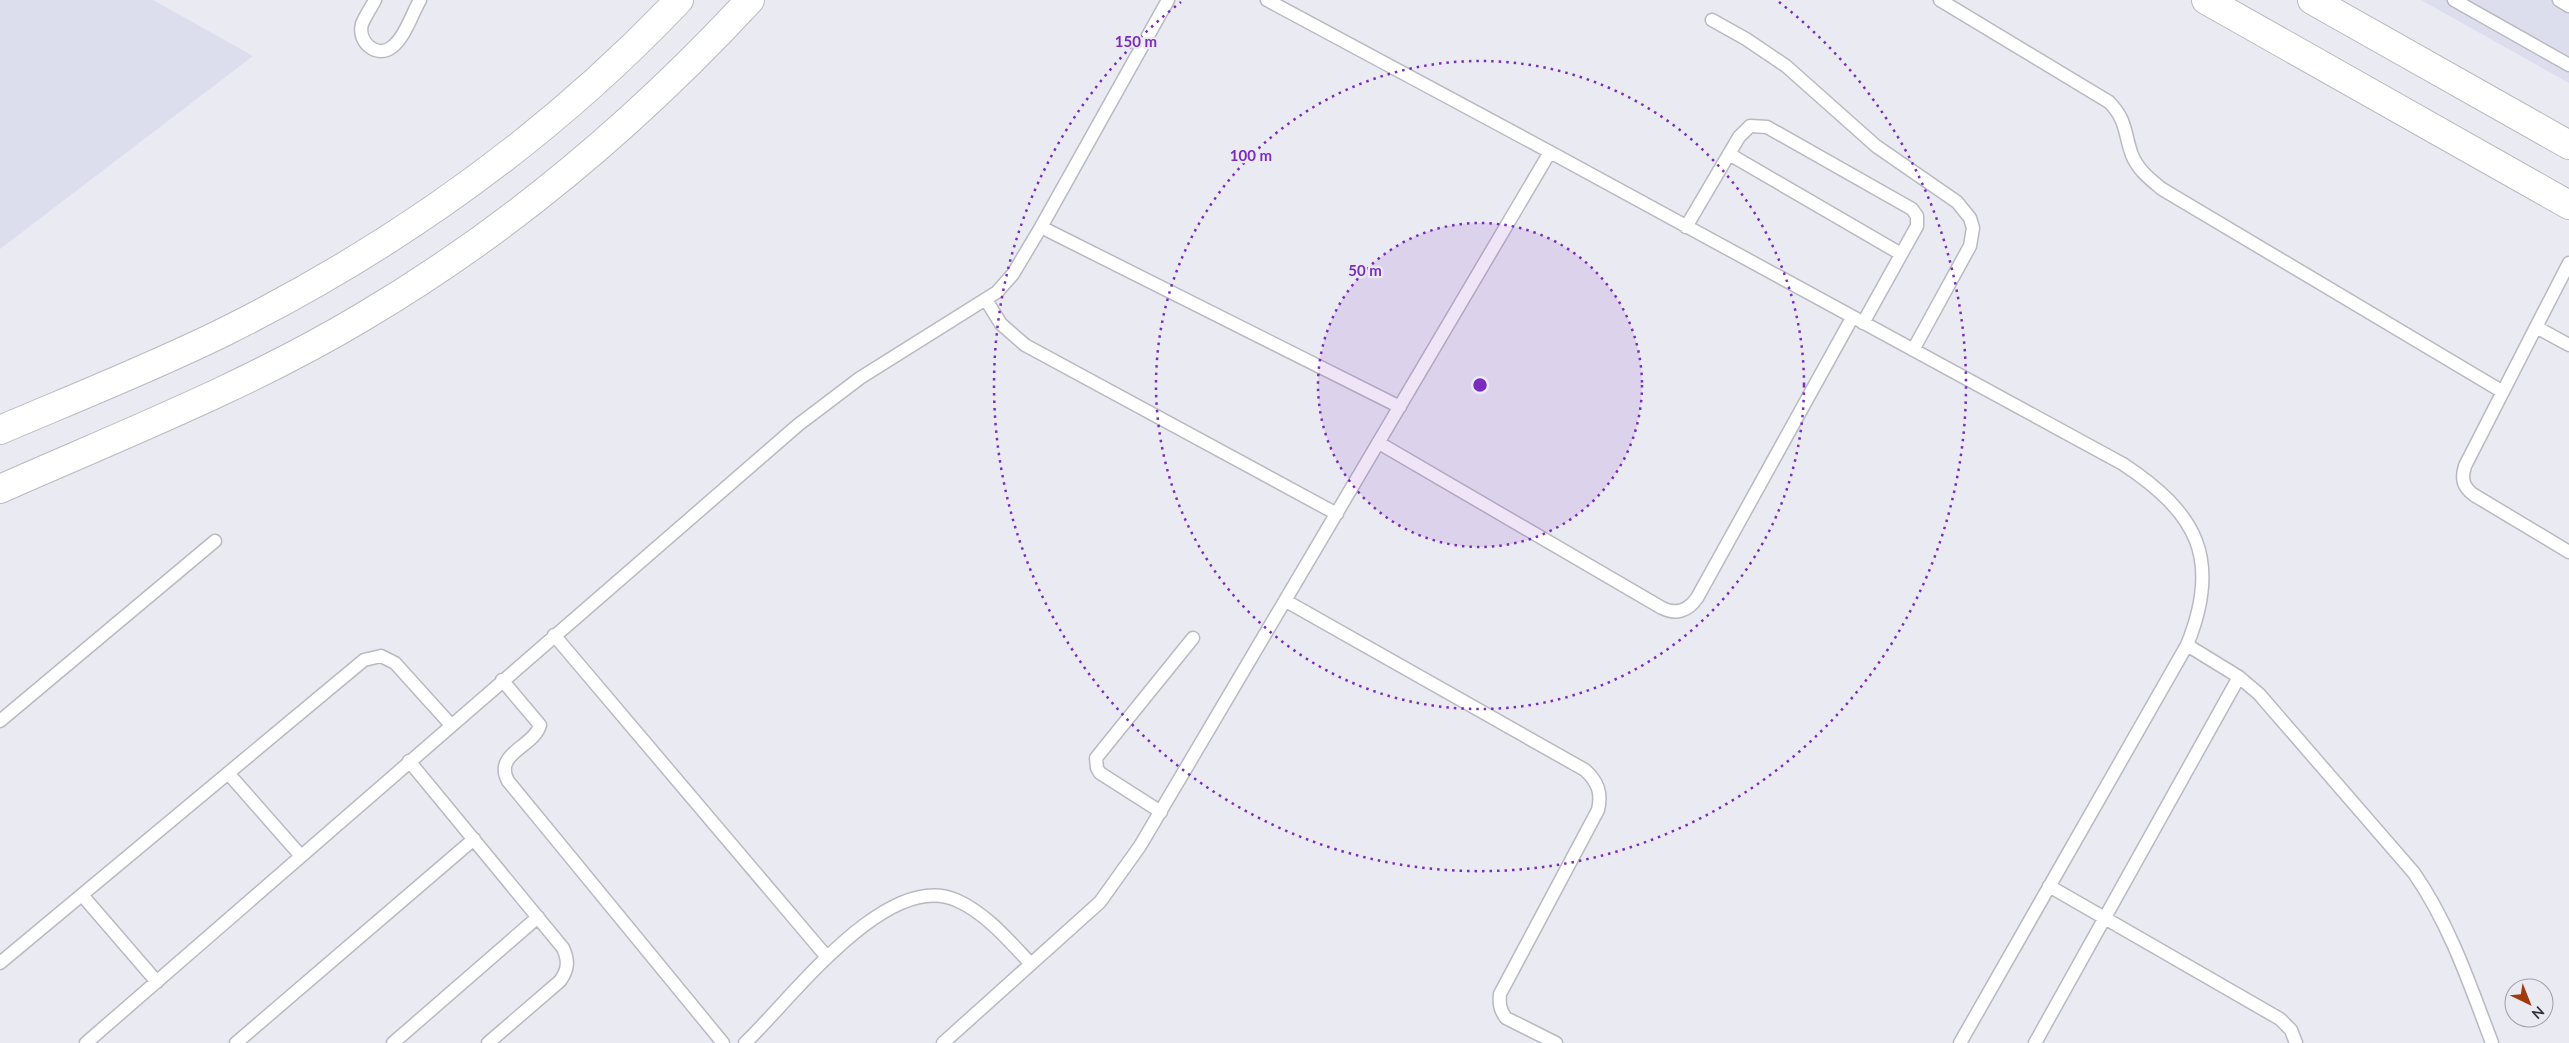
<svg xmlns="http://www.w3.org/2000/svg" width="2569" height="1043" viewBox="0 0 2569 1043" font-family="Lato,sans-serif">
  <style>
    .built { fill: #dcdded }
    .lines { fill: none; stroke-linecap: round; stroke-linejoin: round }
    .lane-casing { stroke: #b9b9c1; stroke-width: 15 }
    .primary-casing { stroke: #b9b9c1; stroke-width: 30 }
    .lane { stroke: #fff; stroke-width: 12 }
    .primary { stroke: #fff; stroke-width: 28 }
    .ring { fill: none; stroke: #7b2cbf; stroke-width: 2.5; stroke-dasharray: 2.5 5 }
    .centre { fill: #7b2cbf; stroke: #eaeaf3; stroke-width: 2.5 }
    .ring-label { font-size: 15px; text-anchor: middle; font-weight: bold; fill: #7b2cbf; stroke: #eaeaf3; stroke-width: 4.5; stroke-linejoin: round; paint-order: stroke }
  </style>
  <rect width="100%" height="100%" fill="#eaeaf3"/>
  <!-- built -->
  <path class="built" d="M0,0H153L253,56L0,249Z
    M2421,0H2569V83Z"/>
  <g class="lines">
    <!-- lane casing -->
    <g class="lane-casing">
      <path id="lane" d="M375,0C371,8 365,16 362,24C357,42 377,59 392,47C405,37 412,14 420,0
        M1267,0L1550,152L2123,464C2197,513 2222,559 2187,645L1960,1043
        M1940,0L2109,102C2127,120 2124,133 2132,155C2138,170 2150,179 2162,189L2503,392
        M2454,0L2569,65
        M2559,0L2569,6
        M1712,20L1746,39L1786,66L1876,146L1957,202L1970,218L1973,228L1970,246L1913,350
        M1729,154L1901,254
        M1041,227L1400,407
        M1686,227L1739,137L1750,126L1767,127L1912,209L1917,216V226L1863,323
        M986,300L1001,324L1025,345L1337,514
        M2536,327L2569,263
        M2569,345L2536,327L2465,466C2461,479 2463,487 2474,495L2569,552
        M1379,443L1662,608C1676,615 1688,611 1697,598L1852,318
        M1286,601L1585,770C1598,782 1602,793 1598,810L1500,994C1499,1004 1500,1010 1506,1018L1556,1043
        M554,635L826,956
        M2187,645L2239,677L2259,694L2414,873C2450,925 2470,985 2492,1043
        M502,680L540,725C534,747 493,753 508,781L723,1043
        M0,721L215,541
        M409,761L563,948C569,961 568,970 560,981L488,1043
        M228,773L301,856
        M1161,812L1100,773L1097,768L1096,758L1193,638
        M2049,886L2280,1019L2291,1030L2296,1043
        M82,895L157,982
        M0,963L364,660L381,656L395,663L451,725
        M86,1043L798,425L860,378L997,292L1013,274L1041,227L1168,0
        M236,1043L474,839
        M393,1043L538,917
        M745,1043C789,1002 886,869 956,900C986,913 1009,941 1031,964
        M943,1043L1100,902L1140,846L1550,152
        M2035,1043L2239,677"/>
    </g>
    <!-- primary casing -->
    <g class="primary-casing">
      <path id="primary" d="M2206,0L2569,205
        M2312,0L2569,145
        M0,430C75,398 151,368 224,332C393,248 549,137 679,0
        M0,489C122,435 247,386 361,318C507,232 635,124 750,0"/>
    </g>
    <!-- lane -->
    <use href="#lane" class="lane"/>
    <!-- primary -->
    <use href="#primary" class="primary"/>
  </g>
  <!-- distance rings -->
  <circle cx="1480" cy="385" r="162" fill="#7b2cbf" fill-opacity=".12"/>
  <g class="ring">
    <circle cx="1480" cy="385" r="162"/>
    <circle cx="1480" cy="385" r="324"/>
    <path d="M1779 2A486 486 0 1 1 1181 2"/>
  </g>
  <circle cx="1480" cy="385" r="8" class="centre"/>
  <g class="ring-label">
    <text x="1136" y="47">150 m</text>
    <text x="1251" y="161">100 m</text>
    <text x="1365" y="276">50 m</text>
  </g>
  <!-- north arrow -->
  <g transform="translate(2529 1003) rotate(137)"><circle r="24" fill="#eaeaf3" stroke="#a0a0a7"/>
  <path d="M0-4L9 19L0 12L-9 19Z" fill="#a03b0e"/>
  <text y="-8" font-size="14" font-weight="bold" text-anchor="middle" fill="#313135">N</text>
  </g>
</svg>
